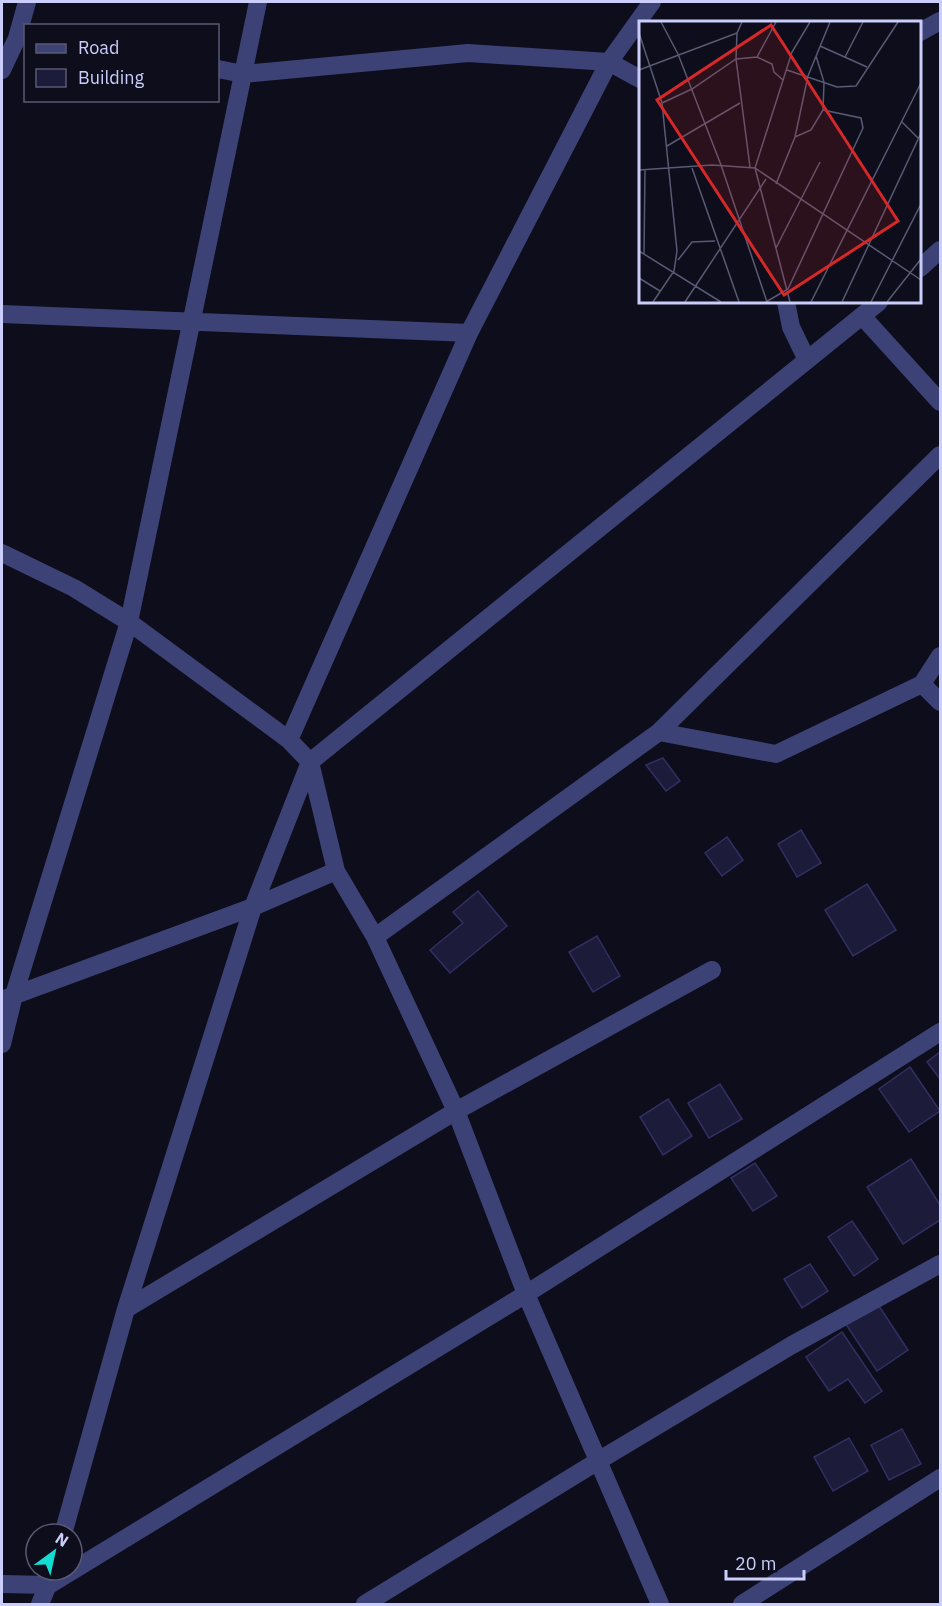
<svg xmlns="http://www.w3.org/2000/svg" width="942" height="1606" viewBox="0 0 942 1606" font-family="'IBM Plex Sans',sans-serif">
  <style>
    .building { fill: #1c1b3a; stroke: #322f63; stroke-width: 1.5 }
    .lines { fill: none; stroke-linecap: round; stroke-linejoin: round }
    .minor { stroke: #3c4275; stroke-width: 18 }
    .inset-road { fill: none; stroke: #595a74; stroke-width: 1.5 }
    .view { fill: #d62828; fill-opacity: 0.15; stroke: #d62828; stroke-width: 3 }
    .inset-edge { fill: none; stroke: #cbcdfa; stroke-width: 3 }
  </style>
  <rect width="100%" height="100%" fill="#0d0d1b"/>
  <!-- building -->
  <path class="building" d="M663,758L680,781L666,791L646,765Z
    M801,830L821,863L797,877L778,844Z
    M727,837L743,860L722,876L705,853Z
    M867,884L896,930L853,956L825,910Z
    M478,891L507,926L450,973L430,950L463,923L453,912Z
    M597,936L620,976L593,992L569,952Z
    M940,1052V1079L927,1062Z
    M910,1067L940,1111L909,1132L879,1089Z
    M720,1084L742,1119L709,1138L688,1103Z
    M668,1099L692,1136L663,1155L640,1117Z
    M911,1159L940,1205V1220L903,1244L867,1187Z
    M755,1163L777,1196L753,1211L731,1178Z
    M852,1221L878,1259L854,1276L828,1237Z
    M810,1264L828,1291L802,1308L784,1279Z
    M877,1303L908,1350L877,1371L845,1323Z
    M842,1332L882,1391L865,1403L848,1379L829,1391L806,1357Z
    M902,1429L921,1464L889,1480L871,1445Z
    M849,1438L868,1471L833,1491L814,1457Z"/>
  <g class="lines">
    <!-- minor -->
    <path class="minor" d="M920,32L940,21
      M218,69L243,74L468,53L609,62L640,79
      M2,70L17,38L27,2
      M920,268L940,250
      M786,302L791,327L807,360
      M2,314L469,333
      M862,316L940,402
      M2,553L74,588L129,622L289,740L310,762L336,871L375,937L456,1111L526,1294L660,1604
      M922,684L940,702
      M659,732L776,754L922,684L940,656
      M289,740L469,333L609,62L652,2
      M375,937L659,732L940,455
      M7,998L253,907L336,871
      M2,1044L14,995L129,622L258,2
      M126,1309L456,1111L712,970
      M63,1534L126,1309L253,907L310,762L879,302
      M2,1584L49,1585L526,1294L940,1032
      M40,1604L52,1575
      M365,1604L598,1461L792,1345L940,1264
      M742,1604L940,1478"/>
  </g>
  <!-- overview -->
  <g transform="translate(639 21)">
    <rect width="282" height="282" fill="#0d0d1b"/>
    <path class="inset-road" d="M22,1L39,33L82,144L128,281M103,1L98,12L97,38L111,146M0,12L23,82L38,230L35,250L14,281M181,25L228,46M118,36L137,1M206,36L224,1M0,49L98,12M148,49L198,66L217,65L259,1M23,82L53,68L97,38L118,36L133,43L135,51L144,59M263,101L279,117M156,116L172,109L184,89L185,61L177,35M28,125L101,82M53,147L100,281M0,149L73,144L116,147L282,259M137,163L156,116L169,55L191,1M137,227L181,141M0,230L82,281M5,233L6,149M39,239L53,221L76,220M0,257L21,270M46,281L127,158M127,281L149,268L224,107L222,97L184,89M151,281L116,147L153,31L171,1M172,281L282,62M203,281L282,112M232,281L282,183M248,281L282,238"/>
    <path class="view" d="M132,4L259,200L145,274L18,79Z"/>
    <rect width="282" height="282" class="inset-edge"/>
  </g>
  <!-- border -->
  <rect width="942" height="1606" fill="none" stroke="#cbcdfa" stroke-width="6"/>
  <!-- legend -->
  <rect x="24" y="24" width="195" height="78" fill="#0d0d1b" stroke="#595a74" stroke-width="1.5"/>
  <rect x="36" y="44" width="30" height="9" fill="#3c4275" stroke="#595a74" stroke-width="1.5"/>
  <text x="78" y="54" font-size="18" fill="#cbcdfa">Road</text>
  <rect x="36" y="69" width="30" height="18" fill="#1c1b3a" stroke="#595a74" stroke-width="1.5"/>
  <text x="78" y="84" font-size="18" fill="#cbcdfa">Building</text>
  <!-- north arrow -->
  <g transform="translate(54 1552) rotate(33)"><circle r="28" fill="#0d0d1b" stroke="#595a74" stroke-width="1.5"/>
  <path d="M0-4.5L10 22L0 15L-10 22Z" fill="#15dcd3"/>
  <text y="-9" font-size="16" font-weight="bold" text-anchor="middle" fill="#cbcdfa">N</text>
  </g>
  <!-- scale -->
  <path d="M726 1570v9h78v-9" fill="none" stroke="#cbcdfa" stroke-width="3"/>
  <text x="735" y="1570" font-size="18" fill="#cbcdfa" stroke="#0d0d1b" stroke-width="4.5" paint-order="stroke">20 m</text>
</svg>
